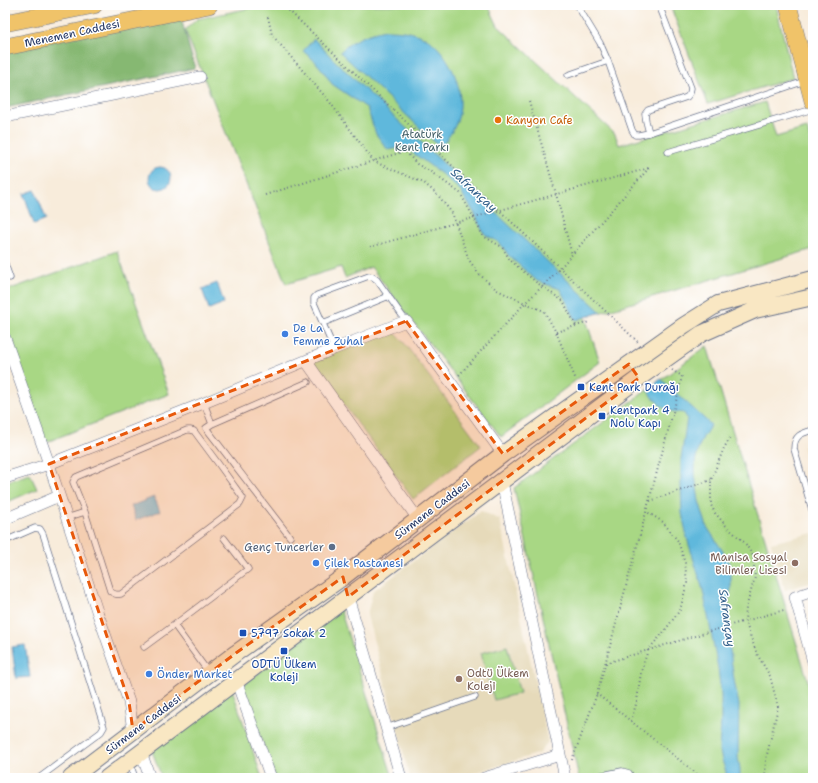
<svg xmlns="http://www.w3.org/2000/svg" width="818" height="783" viewBox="0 0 818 783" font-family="'Shantell Sans',sans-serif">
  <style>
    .built { fill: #e6daba }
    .green { fill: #a8d784; stroke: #628371 }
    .forest { fill: #86b872; stroke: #507468 }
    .water { fill: #5eb8dc; stroke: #3c749d }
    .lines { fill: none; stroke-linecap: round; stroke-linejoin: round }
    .service-casing { stroke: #68718a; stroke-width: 7 }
    .minor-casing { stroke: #68718a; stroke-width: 12 }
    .secondary-casing { stroke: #68718a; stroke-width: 18 }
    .primary-casing { stroke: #68718a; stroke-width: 18 }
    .path { stroke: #68718a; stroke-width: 2; stroke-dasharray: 1 3; stroke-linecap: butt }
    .service { stroke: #fff; stroke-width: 5.5 }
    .minor { stroke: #fff; stroke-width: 11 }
    .secondary { stroke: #f9e7c3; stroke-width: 16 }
    .primary { stroke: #f0c369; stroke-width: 17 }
    .marked { fill: #e8590c; fill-opacity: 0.2; stroke: #e8590c; stroke-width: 3; stroke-dasharray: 8 5; stroke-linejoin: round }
    .food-dot { fill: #e8710a; stroke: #fff; stroke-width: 1.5 }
    .shop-dot { fill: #3f7fe0; stroke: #fff; stroke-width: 1.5 }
    .transit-dot { fill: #1a4fb4; stroke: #fff; stroke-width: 1.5 }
    .service-dot { fill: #5c6f8a; stroke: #fff; stroke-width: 1.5 }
    .education-dot { fill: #8d6e63; stroke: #fff; stroke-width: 1.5 }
    .labels { text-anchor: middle; stroke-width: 3; stroke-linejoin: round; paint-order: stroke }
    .street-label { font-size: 11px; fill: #1b2f5e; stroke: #fff }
    .food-label { font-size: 11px; fill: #c56008; stroke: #fff; text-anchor: start }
    .park-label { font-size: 11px; fill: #456169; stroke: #fff }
    .shop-label { font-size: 11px; fill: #366cbe; stroke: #fff; text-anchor: start }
    .transit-label { font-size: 11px; fill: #164399; stroke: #fff; text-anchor: start }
    .service-label { font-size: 11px; fill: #4e5e75; stroke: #fff; text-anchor: end }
    .education-label { font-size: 11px; fill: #785e54; stroke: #fff; text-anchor: end }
    .water-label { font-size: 12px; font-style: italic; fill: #325f8a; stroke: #fff }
  </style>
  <rect width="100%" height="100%" fill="#fff"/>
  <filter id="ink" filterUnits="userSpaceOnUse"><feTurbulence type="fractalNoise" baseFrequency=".025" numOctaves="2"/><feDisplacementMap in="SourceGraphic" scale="8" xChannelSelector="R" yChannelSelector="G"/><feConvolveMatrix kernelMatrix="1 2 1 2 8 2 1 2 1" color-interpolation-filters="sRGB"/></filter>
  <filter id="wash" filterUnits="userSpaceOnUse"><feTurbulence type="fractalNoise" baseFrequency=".012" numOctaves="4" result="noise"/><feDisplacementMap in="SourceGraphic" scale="16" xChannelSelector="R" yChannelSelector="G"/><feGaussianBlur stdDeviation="0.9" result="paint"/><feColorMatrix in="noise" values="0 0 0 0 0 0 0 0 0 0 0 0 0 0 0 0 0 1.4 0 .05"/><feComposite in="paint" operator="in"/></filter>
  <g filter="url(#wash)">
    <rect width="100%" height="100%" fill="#f8ecdb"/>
    <!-- built -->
    <path class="built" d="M813,444V478L803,447Z
      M481,511L500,520L548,742L539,753L459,778H410L367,615L373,591Z
      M813,533V582L785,590L771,543Z"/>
    <!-- green -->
    <path class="green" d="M265,5H488L498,26L615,134L619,145L765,102L776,137L807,128L813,152V249L585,317L600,362L501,437L371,267L345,278L341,267L286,284L185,30L197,19Z
      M670,5H776L793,78L708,104Z
      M117,251L169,394L44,443L5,323V291Z
      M385,331L394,332L402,340L481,446L413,499L315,365V358Z
      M707,346L813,698V778H579L514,488Z
      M30,474L37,489L5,503V482Z
      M340,609L393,778H275L242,686Z
      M507,646L520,693L494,700L481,653Z
      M232,689L262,778H162L152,751Z"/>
    <!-- forest -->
    <path class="forest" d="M179,11L195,68L5,108V49Z"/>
    <!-- water -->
    <path class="water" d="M385,30C399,30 414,31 427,39C450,53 466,91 458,118C455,128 448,139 440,147L340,52C353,39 367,34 385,30Z
      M314,39L333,59L601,312L576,320L560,289L537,281L509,256L500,243L486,235L483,232L475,214L459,189L443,175L405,147L388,150L376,134L367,108L332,84L324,72L315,61L303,51Z
      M149 178a11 11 0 1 1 22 0a11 11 0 1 1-22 0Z
      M35,190L46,219L34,224L24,194Z
      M217,283L224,303L209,309L202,289Z
      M661,379L711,425L703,437L698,449L695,462V476L699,501L707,527L722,550L729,563L731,576V589L728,602L727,628L734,680L739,705L738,757L740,769V778H726V772L722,760L719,748L721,721V694L718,668L703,590L687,538L682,513L681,486V459L687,418L684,413C679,412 675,412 671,411C660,408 654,398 647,390Z
      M154,497L160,511L136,520L131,506Z
      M25,645L30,677L16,678L12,647Z"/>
  </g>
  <g filter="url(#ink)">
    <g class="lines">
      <!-- service casing -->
      <g class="service-casing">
        <path id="service" d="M577,5L600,43L608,61L632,130L635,135H639L649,133L805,81
          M568,75L608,61
          M649,133L646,121L645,114L648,110L687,97L690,93L691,88L659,5
          M668,152L813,109
          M5,264L10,278
          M323,323L389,296
          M334,349L314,303V298L317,295L369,276L373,277L377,280L406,321
          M204,403L212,424L308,382
          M212,424L206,428L290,537
          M813,430C802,433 794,435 794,449L813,513
          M66,518L85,512L73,482L76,477L187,430H190L194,431L217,462L243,498L240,504L121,594C116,595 114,594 110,591L85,512
          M5,541L35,528L40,529L43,534L104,727L101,732L39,778
          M174,625L209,673
          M144,647L174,625L248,569L224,538
          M386,728L475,697
          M130,763L135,778
          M593,778V777L622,771L629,773L631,778"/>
      </g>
      <!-- minor casing -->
      <g class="minor-casing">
        <path id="minor" d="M5,117L200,77
          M5,338L49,464L98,614L129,702L133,731
          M306,361L418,519
          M5,478L49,464L204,403L334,349L406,321L503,454
          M502,482L565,778
          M5,519L59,496
          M813,591L795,597L813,662
          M348,597L401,778
          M236,680L271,778
          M141,752L150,778
          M484,778L560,755"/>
      </g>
      <!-- secondary casing -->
      <g class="secondary-casing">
        <path id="secondary" d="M71,778L236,653L343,577L503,454L683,326L718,304L813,279
          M107,778L639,378L701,334L755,310L813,297"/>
      </g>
      <!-- primary casing -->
      <g class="primary-casing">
        <path id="primary" d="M788,5L813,101
          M5,23L94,5
          M5,47L209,5"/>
      </g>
      <!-- path -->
      <path class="path" d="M283,5L638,342
        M268,17L272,35L329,101L372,159L375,162L424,183L437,194L452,213L469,260L478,273L497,290L525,303L544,311L556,332L576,380
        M529,101L556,194L572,255
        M265,195L405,151L417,164L431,172L460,193L474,218L483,236L502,247L510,260L536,282L563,301L576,326
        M370,247L649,168
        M556,332L589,322
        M672,370L682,376L679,390L597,694L702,778
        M459,375L525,303L545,284L560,268L649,168
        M730,438L724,448L711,480V505L715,513L728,528L745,543L753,556L755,577L746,608L745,621L757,654L770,676L778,707L766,759L765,778
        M650,501L711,480
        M606,663L731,625L784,610
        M631,721L637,701L641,672L648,650L663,633L680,610L687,583L685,563L678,541L663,522L647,512
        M572,760L597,694"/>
      <!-- service -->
      <use href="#service" class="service"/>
      <!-- minor -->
      <use href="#minor" class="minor"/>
      <!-- secondary -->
      <use href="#secondary" class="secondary"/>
      <!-- primary -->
      <use href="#primary" class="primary"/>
    </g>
  </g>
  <!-- marked area -->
  <path class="marked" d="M406,321L503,454L629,364L639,378L348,597L343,577L236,653L133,731L129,702L49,464Z"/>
  <!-- markers -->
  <circle class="food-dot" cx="498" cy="120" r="4"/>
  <g class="shop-dot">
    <circle cx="285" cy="334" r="4"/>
    <circle cx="316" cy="563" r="4"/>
    <circle cx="149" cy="674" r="4"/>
  </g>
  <g class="transit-dot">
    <rect x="577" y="383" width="8" height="8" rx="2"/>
    <rect x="598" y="412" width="8" height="8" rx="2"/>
    <rect x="239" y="629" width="8" height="8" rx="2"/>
    <rect x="280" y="647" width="8" height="8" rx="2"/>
  </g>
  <circle class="service-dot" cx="332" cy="547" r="4"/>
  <g class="education-dot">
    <circle cx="795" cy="563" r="4"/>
    <circle cx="459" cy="679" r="4"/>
  </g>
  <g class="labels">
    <!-- street labels -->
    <g class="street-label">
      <text transform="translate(72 33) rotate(-12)" y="4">Menemen Caddesi</text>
      <text transform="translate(432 509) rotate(-37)" y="4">Sürmene Caddesi</text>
      <text transform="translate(143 724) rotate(-37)" y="4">Sürmene Caddesi</text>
    </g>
    <!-- food labels -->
    <g class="food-label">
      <text x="506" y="124">Kanyon Cafe</text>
    </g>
    <!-- park labels -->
    <g class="park-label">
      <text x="422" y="138">Atatürk<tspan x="422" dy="13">Kent Parkı</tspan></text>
    </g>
    <!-- shop labels -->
    <g class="shop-label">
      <text x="293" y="332">De La<tspan x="293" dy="13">Femme Zuhal</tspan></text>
      <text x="324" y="567">Çilek Pastanesi</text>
      <text x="157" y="678">Önder Market</text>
    </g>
    <!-- transit labels -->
    <g class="transit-label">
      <text x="589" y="391">Kent Park Durağı</text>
      <text x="610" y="414">Kentpark 4<tspan x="610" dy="13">Nolu Kapı</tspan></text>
      <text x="251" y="637">5797 Sokak 2</text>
      <text x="284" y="668" text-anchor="middle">ODTÜ Ülkem<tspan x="284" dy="13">Koleji</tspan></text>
    </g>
    <!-- service labels -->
    <g class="service-label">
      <text x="324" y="551">Genç Tuncerler</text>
    </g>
    <!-- education labels -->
    <g class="education-label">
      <text x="787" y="561">Manisa Sosyal<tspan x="787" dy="13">Bilimler Lisesi</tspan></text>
      <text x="467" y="677" text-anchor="start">Odtü Ülkem<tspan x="467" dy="13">Koleji</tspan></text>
    </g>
    <!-- water labels -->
    <g class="water-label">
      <text transform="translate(474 190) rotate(43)" y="4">Safrançay</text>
      <text transform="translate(727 618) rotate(82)" y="4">Safrançay</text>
    </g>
  </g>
  <!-- margin -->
  <rect width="818" height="783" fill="none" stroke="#fff" stroke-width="20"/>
</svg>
